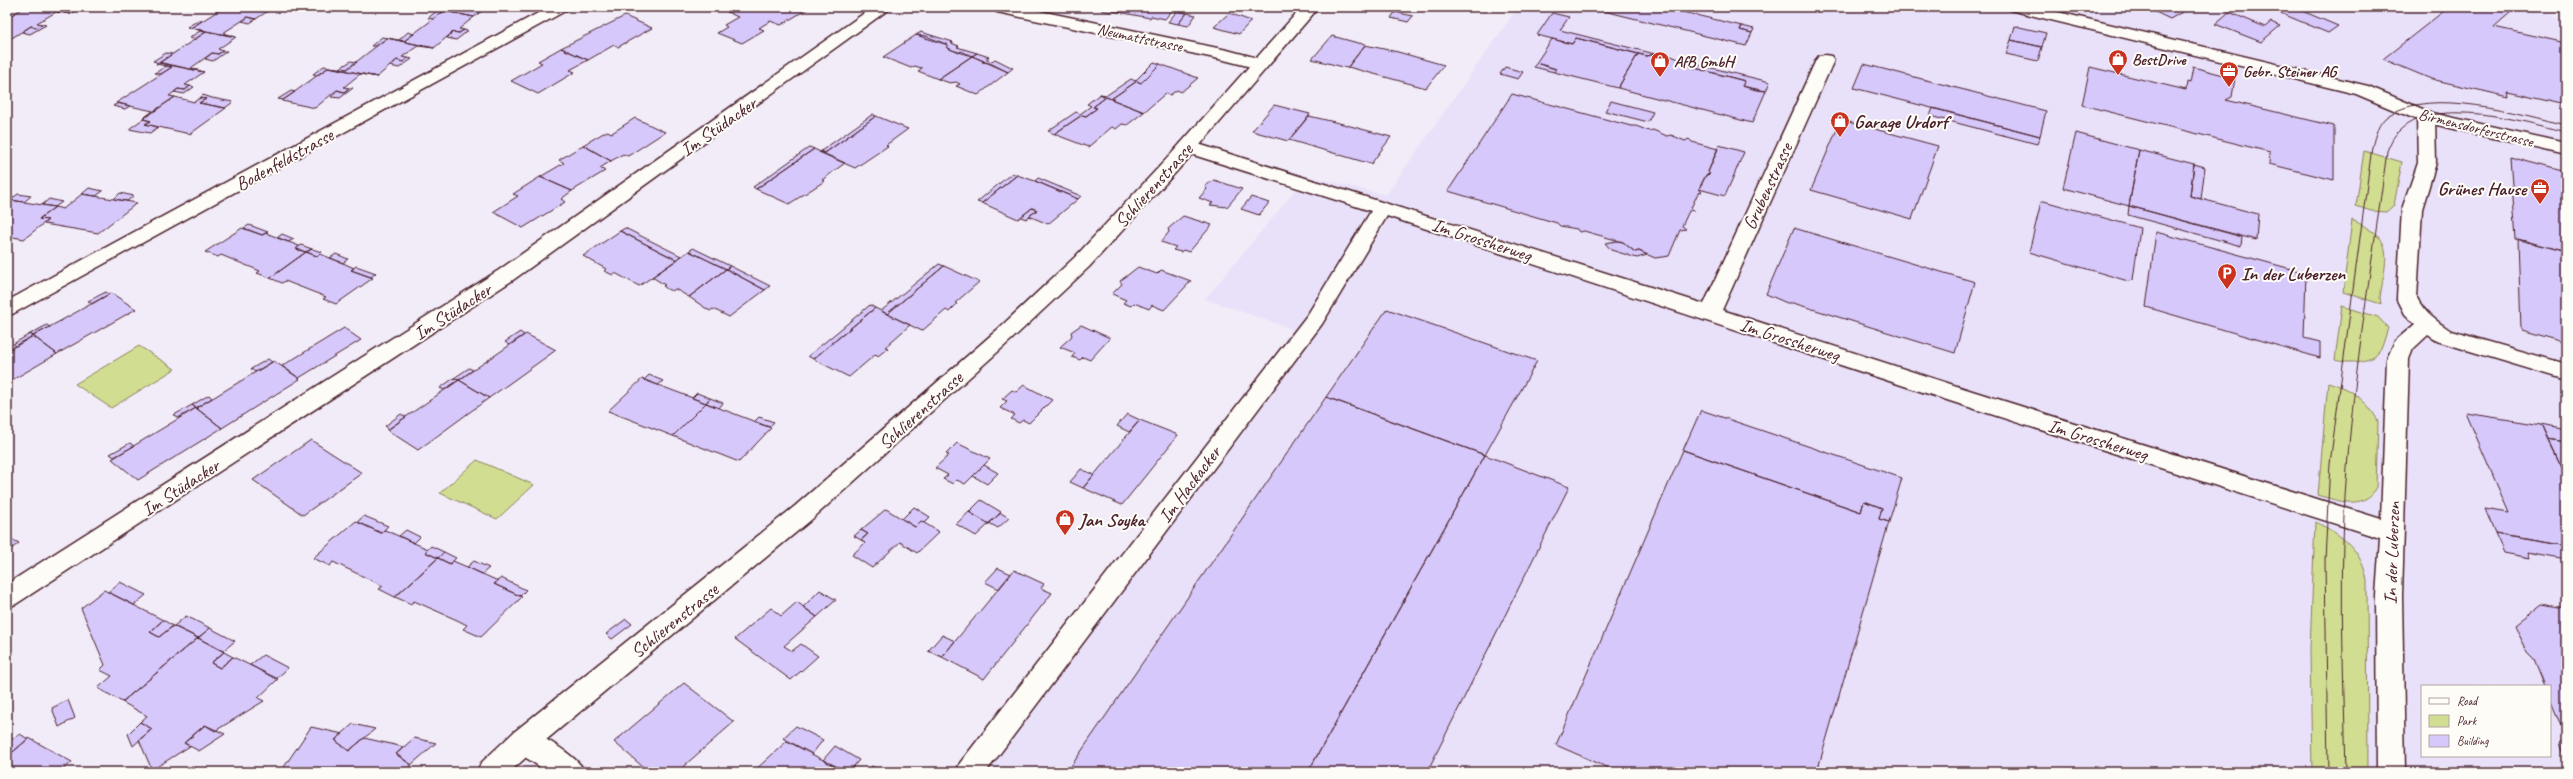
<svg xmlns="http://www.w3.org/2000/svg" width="2573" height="779" viewBox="0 0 2573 779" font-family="Caveat,sans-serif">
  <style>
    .built { fill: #e9e1f9; fill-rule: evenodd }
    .green { fill: #d1de91; stroke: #8e7e5e }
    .building { fill: #d6c8fa; stroke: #4a1f2b }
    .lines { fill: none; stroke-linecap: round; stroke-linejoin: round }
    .street-casing { stroke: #4a1f2b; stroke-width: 3 }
    .secondary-casing { stroke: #4a1f2b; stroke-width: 3 }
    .street { fill: #fdfcf7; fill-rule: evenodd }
    .secondary { fill: #fdfcf7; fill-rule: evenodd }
    .tram { stroke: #4a1f2b; stroke-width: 1 }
    .labels { text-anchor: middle; stroke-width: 4; stroke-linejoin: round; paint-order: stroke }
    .far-street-label { font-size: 16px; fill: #4a1f2b; stroke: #fdfcf7 }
    .far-poi-label { font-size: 16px; font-weight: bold; fill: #4a1f2b; stroke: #fdfcf7; text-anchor: start }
    .poi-label { font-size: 19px; font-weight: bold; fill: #4a1f2b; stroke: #fdfcf7; text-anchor: start }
    .street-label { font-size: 19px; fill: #4a1f2b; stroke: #fdfcf7 }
  </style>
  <rect width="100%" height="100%" fill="#f1ecf8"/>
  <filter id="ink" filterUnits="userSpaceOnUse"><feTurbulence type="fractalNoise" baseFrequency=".025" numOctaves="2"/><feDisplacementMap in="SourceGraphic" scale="8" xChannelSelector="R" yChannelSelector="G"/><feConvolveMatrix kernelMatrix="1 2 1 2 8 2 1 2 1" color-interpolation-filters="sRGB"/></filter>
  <g filter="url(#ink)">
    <!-- built -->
    <path class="built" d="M1518,7H2540L2566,23V772H955L1276,353L1292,329L1205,299L1307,176L1386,195ZM2422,686H2550V756H2422Z"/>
    <!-- green -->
    <path class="green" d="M2364,151L2402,162L2394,205L2386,212L2371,211L2356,206Z
      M2352,220C2397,240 2386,256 2380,298L2381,304L2343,292Z
      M2342,306L2378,317L2388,328C2386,334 2384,342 2381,349C2374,363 2348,364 2335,360Z
      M139,346L175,369L111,408L75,384Z
      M2328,382C2349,388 2370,402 2378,422L2376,489C2362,510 2338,501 2318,495Z
      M477,460L534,485L497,519L440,493Z
      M2315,522C2343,535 2362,550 2367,581L2368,772H2312L2310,649Z"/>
    <!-- building -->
    <path class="building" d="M25,7H35L71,14L56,12L37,23L42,24L36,28L31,26L7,41V18Z
      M35,7L44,8L83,7L71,14Z
      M224,7H274L256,19L248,17L223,33L236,37L191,28Z
      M450,7H487L474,17L444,11Z
      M736,7H767L774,10L779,7L809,8L781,25L770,21L759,28L764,30L742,43L717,33L727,27L724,25L738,17L727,12Z
      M1104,7H1106L1114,9L1111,12L1101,10Z
      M1106,7H1175L1165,19L1151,16L1150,18L1113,11L1114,9Z
      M1602,7H1662L1742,26L1740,30L1752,33L1746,46L1600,10Z
      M2145,7H2191L2170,19Z
      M2266,7H2293L2338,26L2328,33Z
      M2449,7H2501L2512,11L2494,27L2566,43V105L2508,92L2509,97L2431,79L2383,59Z
      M438,10L444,11L433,19L428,18Z
      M444,11L474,17L459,29L464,30L459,33L453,32L434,48L387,38L404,41Z
      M1177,11L1187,13L1178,24L1168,22Z
      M1395,12L1413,16L1408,22L1391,18Z
      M2229,12L2265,27L2271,22L2280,26L2261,42L2215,24Z
      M1187,13L1196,15L1188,26L1178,24Z
      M1229,13L1251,21L1239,34L1214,27Z
      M1552,13L1569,17L1560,30L1655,54L1647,56L1576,38L1572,44L1537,35Z
      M625,16L652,28L618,47L614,45L588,60L561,48Z
      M248,17L256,19L250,23L242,21Z
      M199,20H203L191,28L187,27Z
      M42,24L46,25L30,34L22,32L31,26L36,28Z
      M1742,26L1754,29L1752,33L1740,30Z
      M2015,26L2046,33L2042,47L2011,40Z
      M191,28L236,37L218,49L223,51L218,54L212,53L191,68L204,72L159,63L206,32Z
      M464,30L468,31L456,40L447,38L453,32L459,33Z
      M200,31L206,32L195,39L189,38Z
      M408,32L414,34L404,41L399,40Z
      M921,32L953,42L951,43L959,46L957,47L977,53L972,56L961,51L959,53L946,47L948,45L916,35Z
      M916,35L926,36L948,45L946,47L952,50L972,56L938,79L918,71L922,68L918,67L915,66L911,68L883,57Z
      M1332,36L1358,43L1366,44L1347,68L1312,59Z
      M382,37L387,38L376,46H371Z
      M387,38L434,48L418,46L402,57L408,58L403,62L397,60L377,77L329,67L347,69Z
      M1576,38L1638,54L1618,88L1554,72L1556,69L1536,63L1552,39L1572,44Z
      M2011,40L2042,47L2038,61L2006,54Z
      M1365,45L1398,52L1444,65L1426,88L1348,67Z
      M561,48L588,60L570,70L575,72L538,94L511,81L542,63L538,61Z
      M223,51H227L213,61L205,59L212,53L218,54Z
      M166,53L172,54L159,63L153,61Z
      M977,53L989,57L986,59L992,61L995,59L1013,68L1008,72L990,63L982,62L984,61L972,56Z
      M1638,54L1647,56L1655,54L1671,56L1687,62L1691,67L1745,81L1742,86L1766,91L1752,123L1618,88Z
      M972,56L1008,72L978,95L956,86L960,84L956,82L950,83L938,79Z
      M408,58L412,59L399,68L390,66L397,60L403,62Z
      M351,61L357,62L347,69L340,68Z
      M158,62L204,72L185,85L190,86L185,90L178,89L169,96L175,97L142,119L153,111L116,103L172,67L156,64Z
      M1154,62L1160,64L1141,83L1137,81L1111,99L1100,94L1107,95L1131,79L1135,81Z
      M1687,62L1770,82L1766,91L1756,90L1742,86L1745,81L1691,67Z
      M1536,63L1556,69L1554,72L1534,67Z
      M1160,64L1198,78L1181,92L1177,90L1170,95L1166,93L1144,112L1111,99L1137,81L1141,83Z
      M1864,64L2046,111L2040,136L1854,88Z
      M166,66L172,67L161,74L155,73Z
      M324,66L329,67L317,75L313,74Z
      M329,67L377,77L360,74L344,87L349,88L344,92L337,90L315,108L282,101Z
      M1505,67L1523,72L1518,79L1500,74Z
      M2090,67L2186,90L2187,82L2190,83L2193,67L2235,78L2232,97L2226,100L2334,126V180L2269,164L2270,152L2082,105Z
      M190,86L194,87L184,94L174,92L178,89L185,90Z
      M349,88H353L340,98L331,97L337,90L344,92Z
      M291,91L295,92L283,100L278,99Z
      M1100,94L1106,97L1093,107L1097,108L1086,116L1082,115L1054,134L1048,131L1076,112L1080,114L1091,106L1087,104Z
      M1512,94L1631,126H1636L1649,131L1653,130L1667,136L1671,135L1685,141L1689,139L1692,142L1718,149L1708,172L1710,174L1706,175L1699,189L1702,192L1698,193L1691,208L1694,210L1689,211L1682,226L1686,229L1680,230L1669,256L1655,258L1639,251L1635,252L1623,242L1584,231L1579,232L1577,229L1560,226L1557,223L1448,191Z
      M203,95L212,98L233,102L225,108L199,103L206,99L200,98Z
      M175,97L194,102L200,98L206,99L199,103L226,108L190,134L145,124L151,121L143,119Z
      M1106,97L1144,112L1127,125L1122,124L1116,129L1112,127L1088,147L1054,134L1082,115L1086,116L1097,108L1093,107Z
      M1611,101L1653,112L1648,122L1605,111Z
      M118,103L130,106L125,109L113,106Z
      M1274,105L1310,114L1288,141L1252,131Z
      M1933,108L2040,136L2037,144L1930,116Z
      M873,114L876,116L825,153L821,151Z
      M876,116L908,129L886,145L888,146L855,168L819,152L825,153Z
      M1309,116L1343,124L1391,137L1371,164L1289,140Z
      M635,118L665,132L628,156L623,154L611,161L583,145L607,131L612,133Z
      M143,119L151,121L145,124L158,127L150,133L129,129Z
      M1841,120L1938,146L1912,219L1811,190Z
      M2076,133L2139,150L2129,206L2063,188Z
      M583,145L611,161L600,168L605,171L572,191L540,177L564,163L559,160Z
      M1719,145L1744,152L1725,196L1699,189L1706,175L1710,174L1708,172Z
      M810,147L814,149L756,189L753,187Z
      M814,149L845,163L822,180L825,181L820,184L789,204L756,189Z
      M2139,150L2194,164L2190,196L2258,214L2256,240L2129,206Z
      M2510,157L2566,172V252L2516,239Z
      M2194,164L2205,167L2201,199L2190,196Z
      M1012,173L1017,175L982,203L977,202Z
      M1017,175L1035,181L1078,199L1048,224L1029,216L1037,210L1032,208L1018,219L982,203Z
      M540,177L572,191L561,199L565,202L523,228L493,212L518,196L513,194Z
      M1038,178L1081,196L1078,199L1035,181Z
      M1214,180L1242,189L1227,207L1210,205L1213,203L1199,198L1207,189L1205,186Z
      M89,188L103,191L96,196L82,194Z
      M120,193L134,196L127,201L114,199Z
      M18,194L31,196L24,202L10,200Z
      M82,194L114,199L137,203L98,233L44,224L48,220L39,219L55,207L63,209Z
      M1251,197L1269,203L1259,215L1241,209Z
      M49,199L62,202L55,207L42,205Z
      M10,200L24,202L55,207L39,219L48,220L24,239L7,236V202Z
      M2044,201L2140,228L2133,280L2128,281L2029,252L2041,202Z
      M2129,206L2242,237L2241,246L2128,215Z
      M1032,208L1037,210L1026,219L1021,217Z
      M1183,216L1212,225L1189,252L1183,250L1181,252L1173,250L1176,247L1161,242L1169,232L1168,229Z
      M249,225L268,232L262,235L244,228Z
      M242,228L262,235L266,233L299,246L296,249L306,252L270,278L257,273L260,271L221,255L218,257L205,252Z
      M625,228L681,256L677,260L620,231Z
      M1794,228L1975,282L1955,353L1793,303H1787L1766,294Z
      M620,231L677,260L639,286L615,273L613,275L604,271L606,269L583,256Z
      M2156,232L2306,273L2304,338L2320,342V358L2146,307Z
      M282,234L294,239L288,242L277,238Z
      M2518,239L2566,252V343L2521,330Z
      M1617,241L1623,242L1635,252L1639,251L1647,255L1637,258L1611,250L1605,243Z
      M301,245L312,249L306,252L296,249Z
      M693,248L730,266L726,269L689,251Z
      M312,249L322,252L317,256L306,252Z
      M689,251L726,269L689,297L675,289L672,291L667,289L663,286L665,285L652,277Z
      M306,252L317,256L320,254L343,263L354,268L351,270L373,278L336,304L323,299L326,297L285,281L282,283L270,278Z
      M336,254L348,259L343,263L330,258Z
      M939,264L944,266L887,314L881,311Z
      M356,266L376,273L371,277L351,270Z
      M730,266L770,286L765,290L726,269Z
      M944,266L979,282L955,303L957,304L949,312L946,310L922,331L887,314Z
      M1138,267L1157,274L1161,270L1191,281L1164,310L1152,305L1149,309L1134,303L1131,306L1123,303L1126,300L1112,294L1122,284L1120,281Z
      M726,269L765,290L729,317L713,309L710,311L689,297Z
      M106,292L109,294L92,304L88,301Z
      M111,293L136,309L57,354L33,336Z
      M870,305L875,308L813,359L808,356Z
      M875,308L910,325L885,347L888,348L878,356L876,354L849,377L813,359Z
      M1387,309L1537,361L1485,455L1326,397Z
      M47,325L50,327L33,336L30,334Z
      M1081,325L1110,338L1090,360L1083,357L1080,360L1072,357L1075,353L1060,347L1072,336L1071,332Z
      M344,328L361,340L299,378L282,366Z
      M520,332L524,335L509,345L505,342Z
      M30,334L33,336L16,346L13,344Z
      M526,334L556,350L489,398L459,380Z
      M33,336L57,354L7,383V351Z
      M268,359L272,362L255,372L251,369Z
      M274,361L300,379L222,428L196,408Z
      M469,368L473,370L459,380L454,378Z
      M649,375L663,381L658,385L644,380Z
      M454,378L459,380L444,390L440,388Z
      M642,379L706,403L673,436L608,411Z
      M459,380L489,398L418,450L387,430Z
      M1024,385L1052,400L1029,423L1023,420L1019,423L1011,419L1015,415L1000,408L1007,401L1002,399L1012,390L1016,392Z
      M697,393L710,398L706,403L692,398Z
      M209,395L212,398L196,408L192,405Z
      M1326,397L1485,455L1308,772H1067Z
      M710,398L723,403L719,408L706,403Z
      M706,403L769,427L771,428L739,462L673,436Z
      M192,405L196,408L178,418L174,415Z
      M196,408L222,428L138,480L112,459Z
      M1701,410L1902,478L1889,522L1879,519L1882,508L1864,501L1861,512L1683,450Z
      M2466,413L2542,425L2566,476V545L2495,533L2485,509L2509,513Z
      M401,414L406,417L389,429L385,426Z
      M1127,414L1140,420L1129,432L1117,426Z
      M759,417L774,422L769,427L754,422Z
      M1140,420L1178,435L1122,505L1083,488Z
      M2542,425L2566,430V442L2548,439Z
      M2548,439L2566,442V476Z
      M311,440L362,473L303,515L253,480Z
      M130,443L134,446L114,457L110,454Z
      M957,443L990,459L965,484L957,480L953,484L943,479L948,475L935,468L949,455L946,454Z
      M1683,450L1861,512L1864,501L1882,508L1879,519L1889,522L1817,772H1618L1556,745Z
      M1485,455L1569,487L1427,772H1308Z
      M984,465L998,473L987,484L973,476Z
      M1081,469L1094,475L1083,488L1070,482Z
      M981,500L1001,512L989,524L969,512Z
      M914,507L930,517L924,523L921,521L915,527L902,519Z
      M886,509L915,527L921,521L939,532L917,553L900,542L872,568L852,555L865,543L861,540L868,534L861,530Z
      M969,512L989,524L976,536L956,524Z
      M1001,513L1009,518L998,528L989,523Z
      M364,516L388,526L381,533L357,522Z
      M356,521L381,533L385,530L414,543L428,549L425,552L438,558L395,597L379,589L383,586L333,562L330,566L313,558Z
      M406,530L420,537L414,543L399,536Z
      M861,530L868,534L861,540L854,536Z
      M2495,533L2566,545V559L2528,552L2530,558L2504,553Z
      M7,537L19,543L7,552Z
      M431,546L444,552L438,558L425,552Z
      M444,552L456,558L450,564L438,558Z
      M438,558L450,564L453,561L467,567L498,581L494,584L522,597L481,637L463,629L467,625L457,620L414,601L411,604L395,597Z
      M474,561L489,568L482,574L467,567Z
      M998,568L1011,574L999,589L985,582Z
      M1014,570L1044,584L1041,588L1052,593L984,679L942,657Z
      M501,578L526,590L520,596L494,584Z
      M120,582L146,595L134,605L108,592Z
      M104,590L163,620L150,632L159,637L173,626L198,638L122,702L98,688L112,676L100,670L105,665L81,608Z
      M820,590L836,600L817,617L803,607Z
      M797,602L817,617L784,646L792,651L801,644L818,656L791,680L735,639L771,608L781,616Z
      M2542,604L2566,608V761L2559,744L2566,738L2550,699V686H2545L2534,659L2527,652L2515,625Z
      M186,616L210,628L198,638L174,626Z
      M626,619L632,624L612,639L606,634Z
      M163,620L173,626L159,637L150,632Z
      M210,628L235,641L223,651L198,638Z
      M942,635L955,641L942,657L928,651Z
      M198,638L224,652L211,663L220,668L233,657L278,679L258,698L264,701L215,731L205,725L184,743L190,746L152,770L139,740L152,729L140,722L147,716L122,702Z
      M224,652L233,657L220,668L211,663Z
      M263,655L288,668L276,679L250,665Z
      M684,683L734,722L677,772H649L614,742Z
      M68,700L75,718L59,727L52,708Z
      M140,722L152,729L133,746L128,734Z
      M353,724L375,729L349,751L335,740Z
      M205,725L225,734L199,751L184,743Z
      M796,726L823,740L812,754L783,738Z
      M311,727L343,734L335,740L349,751L364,738L404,747L396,754L412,765L405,772H291L284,767Z
      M20,734L28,739L7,757V742Z
      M29,738L72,762L60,772H7V757Z
      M414,738L436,743L411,765L396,754Z
      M787,741L823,760L845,772H753Z
      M835,746L859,760L849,772L823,760Z
      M872,766L882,772H867Z"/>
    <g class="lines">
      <!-- street casing -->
      <g class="street-casing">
        <path id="street" d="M549,7H569L567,10L7,317V301Z
          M873,7H892L513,280L16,604L7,607V584L499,270Z
          M989,7H1021L1227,50L1265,60L1268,64L1265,68L1259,69L1224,60L997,12Z
          M1825,55L1831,56L1834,60L1722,310L1969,390L2381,519L2387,359L2395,341L2415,324L2405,314L2397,298L2402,209L2418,163L2417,117L2420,113H2432L2435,117L2436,163L2422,209L2417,298C2424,313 2438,322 2451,331L2566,364V380L2437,341L2428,335L2413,349L2409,359L2402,596L2405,772H2377L2376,596L2380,538L1953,402L1387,216L1322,324L986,772H956L960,763L1308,314L1371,211L1181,151L1179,147L1181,143H1195L1704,304L1816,60L1819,56Z
          M524,729C541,735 578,756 585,772H548L514,750L510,741L514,732Z"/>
      </g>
      <!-- secondary casing -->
      <g class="secondary-casing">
        <path id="secondary" d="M1302,7H1319L1187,160L1089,267L1011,340L811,520L534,750L510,772H477L481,763L514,732L795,506L997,330L1075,257L1173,152Z
          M2008,7H2037L2368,86L2432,113L2566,143V155L2420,121L2356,94L2010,10Z"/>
      </g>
      <!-- street -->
      <use href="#street" class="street"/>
      <!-- secondary -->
      <use href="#secondary" class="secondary"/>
      <!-- tram -->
      <path class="tram" d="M2328,772L2325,560L2330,463L2372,147C2375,136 2378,122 2389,115C2432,87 2520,114 2566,125
        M2346,772C2344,687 2340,600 2344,515C2350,393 2371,272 2387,151C2390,144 2393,136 2400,130C2436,96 2523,121 2566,132"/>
    </g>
  </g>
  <!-- icons -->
  <defs>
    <g id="shop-pin" transform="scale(1)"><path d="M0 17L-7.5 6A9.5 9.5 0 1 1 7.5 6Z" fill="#c8321e" stroke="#fdfcf7"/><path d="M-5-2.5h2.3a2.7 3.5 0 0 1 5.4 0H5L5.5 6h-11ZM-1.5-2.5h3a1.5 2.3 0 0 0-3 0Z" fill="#fff"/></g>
    <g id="office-pin" transform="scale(1)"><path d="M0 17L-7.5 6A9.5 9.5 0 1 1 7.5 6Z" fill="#c8321e" stroke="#fdfcf7"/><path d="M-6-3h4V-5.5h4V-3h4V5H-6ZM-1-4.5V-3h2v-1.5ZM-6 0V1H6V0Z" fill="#fff"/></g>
    <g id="parking-pin" transform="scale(1)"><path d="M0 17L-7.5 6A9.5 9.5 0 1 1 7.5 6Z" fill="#c8321e" stroke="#fdfcf7"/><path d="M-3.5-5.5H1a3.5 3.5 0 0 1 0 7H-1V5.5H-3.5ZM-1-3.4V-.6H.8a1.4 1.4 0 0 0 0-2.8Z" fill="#fff"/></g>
  </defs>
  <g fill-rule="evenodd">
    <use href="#shop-pin" x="2118" y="59"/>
    <use href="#shop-pin" x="1660" y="61"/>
    <use href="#office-pin" x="2229" y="71"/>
    <use href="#shop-pin" x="1840" y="121"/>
    <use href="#office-pin" x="2540" y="188"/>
    <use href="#parking-pin" x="2227" y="273"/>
    <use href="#shop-pin" x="1065" y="519"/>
  </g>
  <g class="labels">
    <!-- far-street labels -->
    <g class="far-street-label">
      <text transform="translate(1140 37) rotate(12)" y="6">Neumattstrasse</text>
      <text transform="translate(2476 127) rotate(14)" y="6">Birmensdorferstrasse</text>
    </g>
    <!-- far-poi labels -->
    <g class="far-poi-label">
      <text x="2132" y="65">BestDrive</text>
      <text x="1674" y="67">AfB GmbH</text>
      <text x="2243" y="77">Gebr. Steiner AG</text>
    </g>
    <!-- poi labels -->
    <g class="poi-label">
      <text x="1854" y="128">Garage Urdorf</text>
      <text x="2526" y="195" text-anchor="end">Grünes Hause</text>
      <text x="2241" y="280">In der Luberzen</text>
      <text x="1079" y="526">Jan Soyka</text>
    </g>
    <!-- street labels -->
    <g class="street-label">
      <text transform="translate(718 126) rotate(-35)" y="7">Im Stüdacker</text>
      <text transform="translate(284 159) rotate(-29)" y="7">Bodenfeldstrasse</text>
      <text transform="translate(1153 185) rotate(-48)" y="7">Schlierenstrasse</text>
      <text transform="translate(1767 186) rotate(-65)" y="7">Grubenstrasse</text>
      <text transform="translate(1482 239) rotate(18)" y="7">Im Grossherweg</text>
      <text transform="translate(452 311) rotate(-33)" y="7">Im Stüdacker</text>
      <text transform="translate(1790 339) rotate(18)" y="7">Im Grossherweg</text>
      <text transform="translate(920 410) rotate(-42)" y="7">Schlierenstrasse</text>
      <text transform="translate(2098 439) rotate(17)" y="7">Im Grossherweg</text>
      <text transform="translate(1189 484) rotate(-53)" y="7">Im Hackacker</text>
      <text transform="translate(180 487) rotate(-33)" y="7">Im Stüdacker</text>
      <text transform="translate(2391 553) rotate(-88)" y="7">In der Luberzen</text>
      <text transform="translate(674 620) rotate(-39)" y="7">Schlierenstrasse</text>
    </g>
  </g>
  <!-- margin -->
  <rect width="2573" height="779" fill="none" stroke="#fdfcf7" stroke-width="24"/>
  <rect x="12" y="12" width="2549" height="755" fill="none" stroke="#4a1f2b" stroke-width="1.5" filter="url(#ink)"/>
  <!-- legend -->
  <rect x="2421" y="685" width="130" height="72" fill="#fdfcf7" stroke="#b5a4a5"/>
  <rect x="2429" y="698" width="20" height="6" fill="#fdfcf7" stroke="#b5a4a5"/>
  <text x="2457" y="705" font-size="12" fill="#4a1f2b">Road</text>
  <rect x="2429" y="715" width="20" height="12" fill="#d1de91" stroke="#b5a4a5"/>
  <text x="2457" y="725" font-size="12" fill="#4a1f2b">Park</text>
  <rect x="2429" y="735" width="20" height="12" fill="#d6c8fa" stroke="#b5a4a5"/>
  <text x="2457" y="745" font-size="12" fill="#4a1f2b">Building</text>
</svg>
